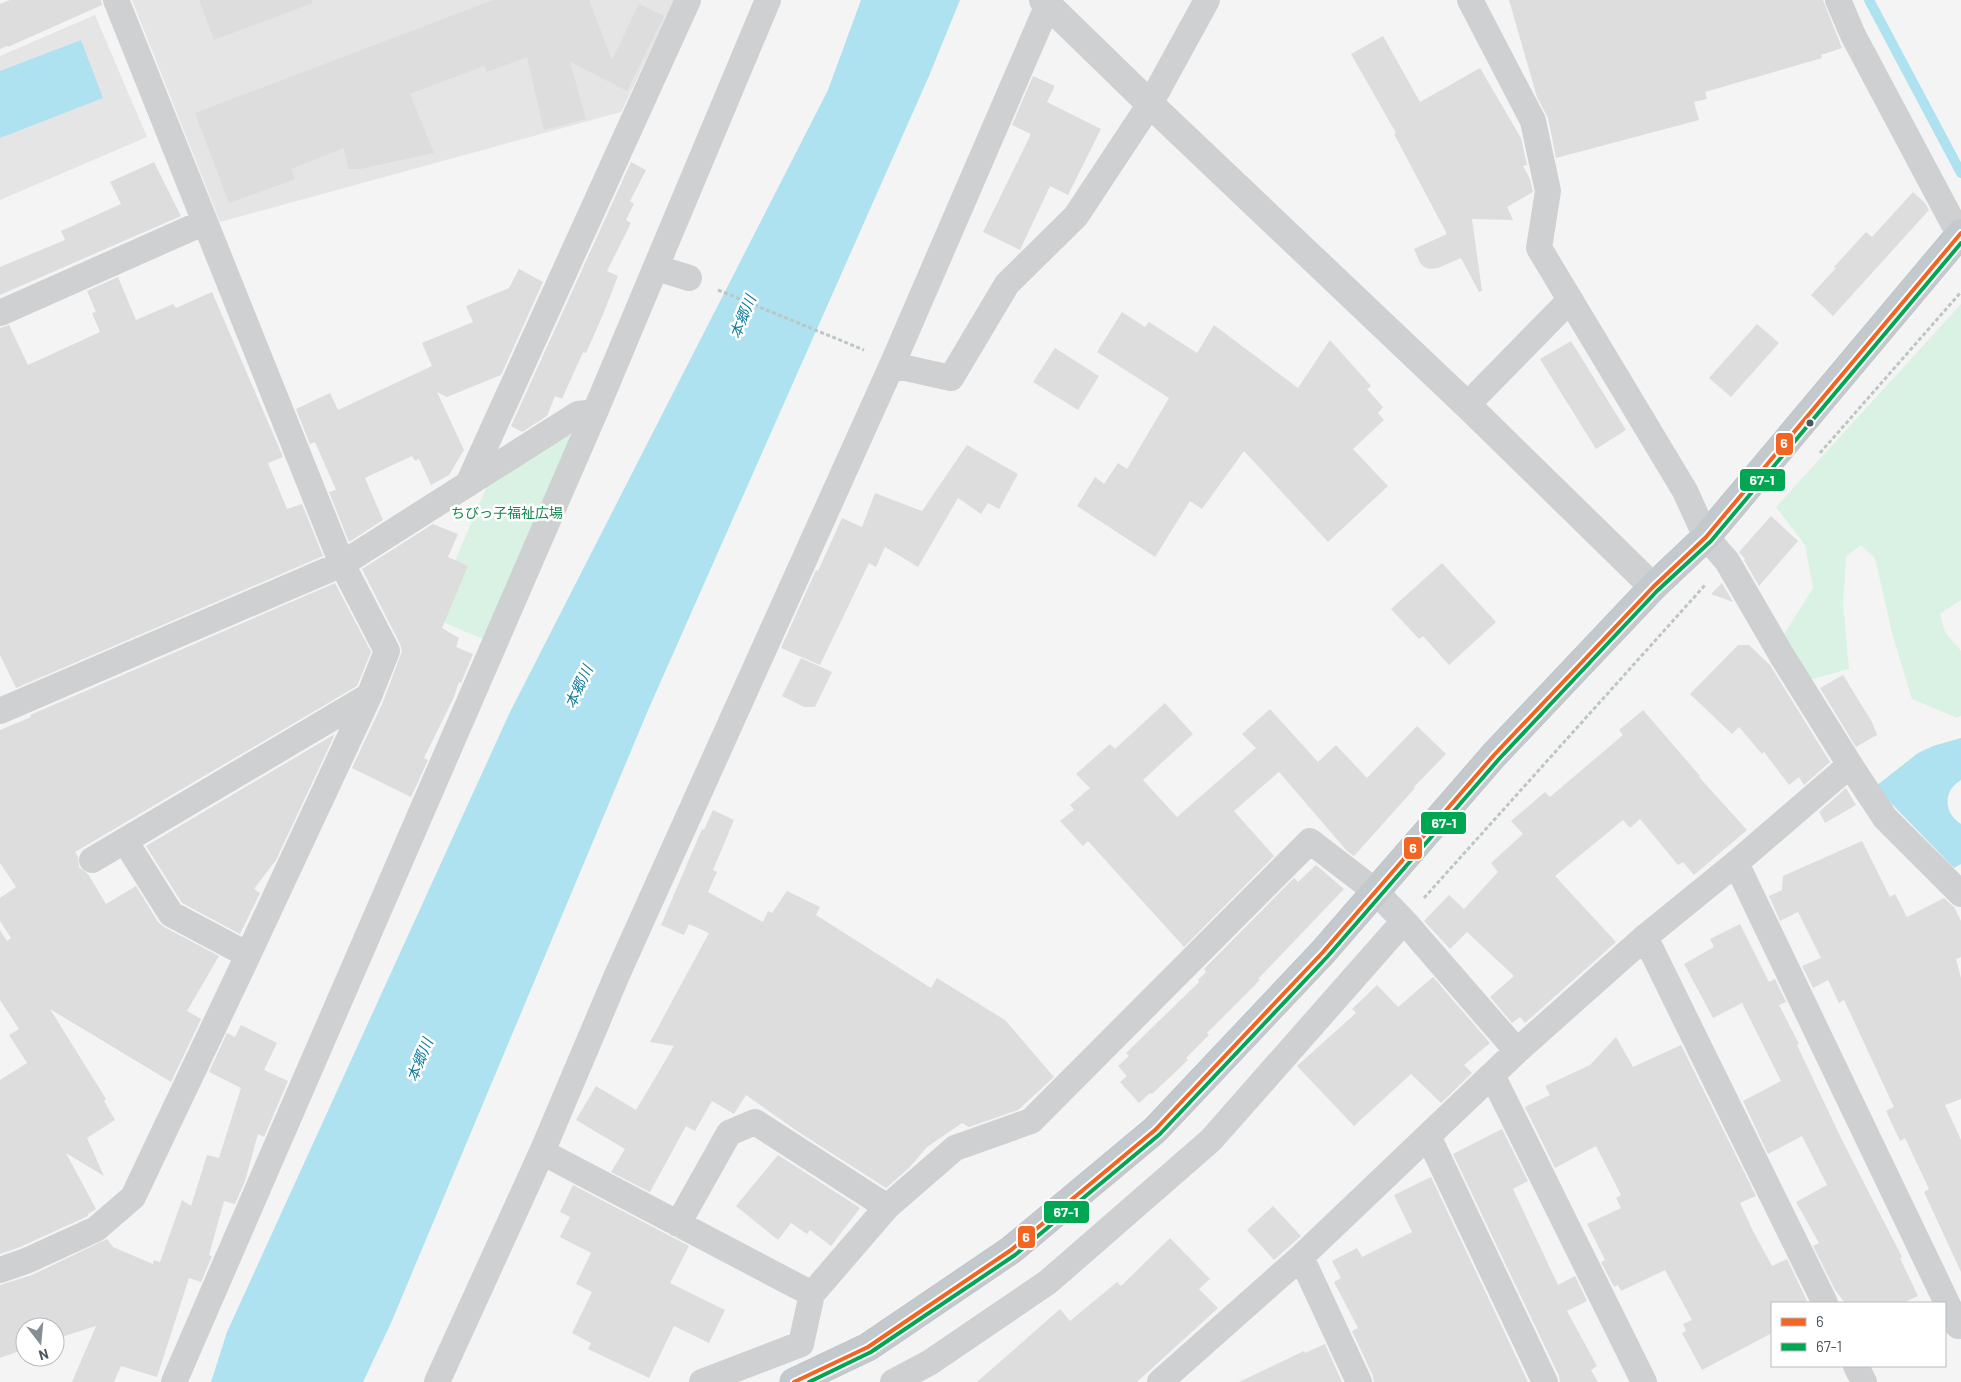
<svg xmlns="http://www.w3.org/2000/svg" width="1961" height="1382" viewBox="0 0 1961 1382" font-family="Barlow,'Noto Sans JP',sans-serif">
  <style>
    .education { fill: #e6e5e6 }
    .green { fill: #d9f2e3 }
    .water { fill: #aee2f0 }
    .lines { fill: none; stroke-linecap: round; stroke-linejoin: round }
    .stream { stroke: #aee2f0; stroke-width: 10 }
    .building { fill: #ddddde }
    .trunk-casing { stroke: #b9bec3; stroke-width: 29 }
    .path { stroke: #bcc7c4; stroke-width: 3; stroke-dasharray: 4 2.5; stroke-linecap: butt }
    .minor { stroke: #ced0d2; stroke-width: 26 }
    .tertiary { stroke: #ced0d2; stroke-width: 28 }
    .trunk { stroke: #c4c9cd; stroke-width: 28 }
    .bus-1-casing { stroke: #fff; stroke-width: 8 }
    .bus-2-casing { stroke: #fff; stroke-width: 8 }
    .bus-1 { stroke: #f26522; stroke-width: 4 }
    .bus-2 { stroke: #00a651; stroke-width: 4 }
    .bus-dot { fill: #4a5661; stroke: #fff; stroke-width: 2 }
    .labels { text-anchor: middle; stroke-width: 5; stroke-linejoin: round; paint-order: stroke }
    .park-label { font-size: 14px; fill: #17864f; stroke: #fff }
    .water-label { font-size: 15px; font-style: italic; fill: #0c7c9b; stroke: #fff }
    .line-badge { stroke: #fff; stroke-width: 2 }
    .badge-label { font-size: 14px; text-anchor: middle; font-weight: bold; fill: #fff }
  </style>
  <rect width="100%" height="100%" fill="#f4f4f4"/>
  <!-- education -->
  <path class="education" d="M132,0H675L621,112L220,222Z
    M95,15L147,137L0,200V56Z"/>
  <!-- green -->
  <path class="green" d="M1961,304V600L1940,614L1945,632L1961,651V716L1957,718L1912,699L1892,633L1875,558L1861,545L1846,557L1843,603L1849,669L1808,680L1783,636L1813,588L1805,545L1776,507Z
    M564,433L572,436L485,640L431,617L487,486Z"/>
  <!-- water -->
  <path class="water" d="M861,0H960L929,76L649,708L391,1323L363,1382H211L227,1332L510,712L828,90Z
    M81,40L103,98L0,138V71Z
    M1961,738V780C1943,791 1943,812 1961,824V864L1954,868L1890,802L1876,786L1918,753L1933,746Z"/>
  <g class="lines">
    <!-- stream -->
    <path class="stream" d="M1869,0L1961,173"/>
  </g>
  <!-- building -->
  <path class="building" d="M10,0H101L102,5L8,47L7,46L0,49V4Z
    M199,0H312L313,3L214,40Z
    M493,0H589L612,60L639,4L664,16L627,91L570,62L586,119L544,130L527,57L487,72L484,66L410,94L434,153L360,169H348L344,148L291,169L295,179L229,203L195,113Z
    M1509,0H1823L1842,48L1821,55L1822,58L1705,92L1707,99L1694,102L1699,120L1556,158L1548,118L1537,97Z
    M1383,36L1420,102L1480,68L1521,138L1527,165L1523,166L1530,179L1533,192L1507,207L1513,220L1472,219L1482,291L1479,292L1461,258L1438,268L1430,269L1424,267L1420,263L1414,249L1447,234L1394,134L1396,133L1351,54Z
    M1033,76L1055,86L1047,102L1101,129L1068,195L1050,186L1020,250L983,232L1031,134L1012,125Z
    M154,162L181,216L0,295V267L65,240L61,231L121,204L110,182Z
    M631,162L646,170L630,201L634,204L626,220L631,223L607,271L618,276L602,317L586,353L583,352L562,399L555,396L547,416L522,432L511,426Z
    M1913,192L1925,203L1929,210L1833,316L1811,295L1836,268L1834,267L1866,232L1872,237Z
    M519,269L543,282L501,375L447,397L437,392L464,450L449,475L431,485L419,459L415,461L412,456L365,478L383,520L349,542L329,492L336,490L315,442L310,444L296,409L330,393L338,410L432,366L422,343L473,322L466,306L509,288Z
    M118,277L136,320L173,304L176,308L212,292L283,457L268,463L287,509L302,504L323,556L16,688L0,655V328L9,325L28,365L100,332L92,313L96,312L87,291Z
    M1122,312L1145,327L1149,322L1197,353L1214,325L1298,388L1330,340L1371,386L1367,389L1383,407L1378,413L1384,420L1353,449L1388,486L1328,542L1244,451L1202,509L1190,501L1155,557L1077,506L1095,477L1104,484L1118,463L1127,469L1169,398L1097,352Z
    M1757,324L1779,343L1731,397L1709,378Z
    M1571,341L1626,430L1596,449L1540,359Z
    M1055,348L1099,376L1078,410L1033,382Z
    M967,445L1018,474L999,509L988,503L981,514L958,498L918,567L885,547L876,567L869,563L820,665L781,648L816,570L818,571L842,518L862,527L875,493L922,511Z
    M1771,516L1798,541L1759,586L1744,560L1745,559L1739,552Z
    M433,524L458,534L448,557L468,566L442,628L459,638L456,647L473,654L461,683L459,682L454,697L424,758L428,760L411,797L352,768L383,702L402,651L400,644L362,569Z
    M1442,563L1496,622L1449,665L1423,636L1419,639L1391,609Z
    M335,583L371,652L357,686L75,852L78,857L79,867L88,874L106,904L136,886L158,922L164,927L219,956L187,1011L201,1019L171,1082L50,1009L106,1099L104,1101L115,1120L87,1138L104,1176L66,1153L96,1209L88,1214V1216L20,1247L0,1254V1080L27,1063L9,1035L19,1029L0,1000V930L7,941L11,938L0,921V898L16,887L0,863V730L31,717L30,715Z
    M1722,583L1733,602L1711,594Z
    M1738,645H1749L1770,665L1830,762L1804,785L1799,777L1789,785L1764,752L1762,754L1739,727L1732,734L1690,694Z
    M801,658L832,672L815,707H804L782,696Z
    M1843,675L1872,722L1877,735L1856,747L1820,688Z
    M1165,703L1193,734L1143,780L1177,817L1256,748L1242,734L1270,709L1318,762L1336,745L1367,778L1417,726L1446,754L1414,787L1415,788L1354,856L1347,851L1279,772L1234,811L1274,856L1184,947L1088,841L1083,846L1060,821L1074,810L1070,805L1090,788L1076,774L1110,744L1115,749Z
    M1643,710L1700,776L1699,777L1747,830L1694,875L1683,862L1678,865L1640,819L1630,828L1623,820L1555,876L1616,942L1525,1023L1520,1017L1512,1023L1490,997L1514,976L1467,932L1450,949L1424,921L1449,895L1464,909L1498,872L1491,863L1523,834L1511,821L1545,792L1550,797L1623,735L1619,730Z
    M335,734L276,860L254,889L260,893L240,934L182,903L146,846Z
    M1846,788L1856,805L1825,823L1819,812Z
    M713,810L734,820L713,870L717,872L708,892L763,922L768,911L772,913L787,891L820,907L816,915L931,988L937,978L1005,1020L1054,1077L1018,1110L969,1127L962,1123L927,1147L909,1168L886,1188L797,1131L746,1095L734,1114L712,1101L695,1131L686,1126L650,1192L611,1172L625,1149L576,1120L596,1086L636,1110L674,1046L650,1042L709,933L689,924L684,935L661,925L702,829L704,830Z
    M1862,841L1890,897L1895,894L1907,917L1944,898L1954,907L1961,921V957L1956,959L1961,978V1099L1945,1105L1961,1140V1272L1924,1192L1929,1189L1905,1138L1900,1141L1886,1111L1894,1107L1844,1000L1839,1003L1828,980L1813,988L1802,966L1821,958L1798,912L1780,921L1769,896L1782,890L1783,876Z
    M1316,865L1344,889L1258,979L1260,980L1207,1033L1209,1035L1186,1058L1188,1060L1152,1094L1150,1093L1139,1103L1120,1082L1127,1076L1118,1066L1129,1056L1126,1053L1199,982L1198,980L1206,972L1204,969L1294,878L1298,882Z
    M1740,924L1769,982L1775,979L1786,1002L1779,1005L1799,1044L1797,1045L1841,1138L1902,1257L1900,1258L1918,1296L1903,1303H1845L1835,1290L1813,1246L1819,1243L1796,1202L1827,1185L1802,1136L1768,1154L1743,1101L1781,1081L1742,1003L1713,1018L1684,964L1714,947L1710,939Z
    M1433,977L1490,1043L1464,1065L1472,1073L1441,1103L1411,1074L1354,1126L1297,1066L1356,1013L1352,1009L1377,985L1398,1007Z
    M241,1025L277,1043L264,1070L288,1081L264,1137L258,1134L245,1181L235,1204L224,1201L209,1255L212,1256L201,1282L189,1278L157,1377L121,1366L114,1382H72L96,1326L55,1339V1327H25V1349L0,1358V1285L32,1275L107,1239L113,1247L153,1264L154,1260L160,1262L182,1200L191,1206L207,1155L219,1158L241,1088L209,1072L227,1033L235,1037Z
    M1616,1037L1633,1067L1681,1045L1756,1196L1740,1203L1753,1231L1772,1266L1787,1259L1807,1301L1803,1303H1772V1333L1702,1370L1682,1333L1686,1331L1683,1324L1692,1320L1665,1270L1621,1291L1618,1285L1614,1287L1601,1262L1605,1260L1587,1224L1621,1208L1616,1198L1621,1195L1596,1146L1555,1168L1525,1107L1550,1095L1545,1086L1590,1065Z
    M1502,1129L1528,1181L1513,1189L1558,1285L1575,1276L1587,1301L1567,1311L1597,1366L1591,1370L1598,1382H1560L1559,1376L1453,1154Z
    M778,1155L860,1208L831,1246L810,1230L807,1234L791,1223L778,1240L736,1206Z
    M1431,1177L1528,1382H1374L1373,1376L1352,1331L1358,1328L1334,1282L1341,1278L1332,1261L1357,1248L1362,1257L1412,1232L1394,1195Z
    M573,1185L689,1246L670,1283L725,1310L709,1343L674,1326L649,1378L588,1349L591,1343L572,1333L592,1292L576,1284L591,1253L560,1237L570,1217L560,1212Z
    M1273,1206L1301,1236L1274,1260L1247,1230Z
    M1170,1238L1210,1279L1199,1289L1218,1308L1137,1382H977L1060,1309L1070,1321L1117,1282L1121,1286Z
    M1325,1344L1342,1382H1239L1304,1351L1305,1353Z"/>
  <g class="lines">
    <!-- trunk casing -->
    <g class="trunk-casing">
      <path id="trunk" d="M794,1382L868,1347L1011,1250L1155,1130L1323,952L1494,755L1653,587L1706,537L1961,233"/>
    </g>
    <!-- path -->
    <path class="path" d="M718,290L864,350
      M1820,453L1961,292
      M1424,898L1706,584"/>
    <!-- minor -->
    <path class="minor" d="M1470,0L1533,121L1548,191L1539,248L1685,491L1706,537L1727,561L1782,656L1850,765L1885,818L1961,894
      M1838,0L1853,35L1961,238
      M657,268L689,278
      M0,313L205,222
      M892,365L951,378L1007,284L1076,216L1150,104L1207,0
      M1467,405L1569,301
      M468,484L688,0
      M0,711L342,564L578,414L595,412
      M125,841L171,914L248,955
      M92,860L369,696
      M1736,863L1958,1326
      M1645,937L1825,1303
      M1492,1075L1644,1382
      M1428,1136L1545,1382
      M542,1152L812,1294
      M678,1224L729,1133L755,1122L887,1207
      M1301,1257L1359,1382
      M0,1270L26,1261L96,1229L133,1197L248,955L369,696L387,651L342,564L116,0
      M1856,1366L1864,1382
      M174,1382L595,412L768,0
      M437,1382L542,1152L617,975L892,365L1050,0
      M702,1382L801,1344L812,1294L887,1207L955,1148L1031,1121L1310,841L1375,891L1404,921L1517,1051
      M893,1382L929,1363L1048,1282L1211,1140L1404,921
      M1160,1382L1301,1257L1517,1051L1645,937L1736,863L1850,765"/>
    <!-- tertiary -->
    <path class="tertiary" d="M1043,0L1150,104L1467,405L1653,587"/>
    <!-- trunk -->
    <use href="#trunk" class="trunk"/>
    <!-- bus-1 casing -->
    <g class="bus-1-casing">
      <path id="bus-1" d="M794,1382L868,1347L1011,1250L1155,1130L1323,952L1494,755L1653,587L1706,537L1961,233"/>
    </g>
    <!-- bus-2 casing -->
    <g class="bus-2-casing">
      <path id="bus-2" d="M809,1382L871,1352L1015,1255L1160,1134L1328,956L1499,759L1657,591L1711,541L1961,243"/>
    </g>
    <!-- bus-1 -->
    <use href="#bus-1" class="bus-1"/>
    <!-- bus-2 -->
    <use href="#bus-2" class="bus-2"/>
  </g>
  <!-- markers -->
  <circle class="bus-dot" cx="1810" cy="423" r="4.5"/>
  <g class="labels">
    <!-- park labels -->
    <g class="park-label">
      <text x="507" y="518">ちびっ子福祉広場</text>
    </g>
    <!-- water labels -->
    <g class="water-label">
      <text transform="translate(743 317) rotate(-68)" y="5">本郷川</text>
      <text transform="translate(579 687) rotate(-65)" y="5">本郷川</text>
      <text transform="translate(420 1060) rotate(-68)" y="5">本郷川</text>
    </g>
  </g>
  <g class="line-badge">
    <rect x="1775" y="432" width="19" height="24" rx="5" fill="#f26522"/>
    <rect x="1739" y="468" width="47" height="24" rx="5" fill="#00a651"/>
    <rect x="1420" y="811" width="47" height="24" rx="5" fill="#00a651"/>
    <rect x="1403" y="836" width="20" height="24" rx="5" fill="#f26522"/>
    <rect x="1043" y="1200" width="47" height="24" rx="5" fill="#00a651"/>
    <rect x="1017" y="1225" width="19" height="24" rx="5" fill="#f26522"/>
  </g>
  <g class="badge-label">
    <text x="1784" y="448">6</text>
    <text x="1762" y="485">67-1</text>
    <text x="1444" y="828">67-1</text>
    <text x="1413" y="853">6</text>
    <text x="1066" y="1217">67-1</text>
    <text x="1026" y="1242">6</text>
  </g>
  <!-- legend -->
  <rect x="1771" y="1302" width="175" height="65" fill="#ffffff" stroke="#b7bbc0"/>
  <rect x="1781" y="1318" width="25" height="8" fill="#f26522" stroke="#b7bbc0"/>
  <text x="1816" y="1327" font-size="15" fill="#4a5661">6</text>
  <rect x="1781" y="1343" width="25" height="8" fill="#00a651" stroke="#b7bbc0"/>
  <text x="1816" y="1352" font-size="15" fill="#4a5661">67-1</text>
  <!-- north arrow -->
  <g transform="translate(40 1342) rotate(164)"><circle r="24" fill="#ffffff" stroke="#b7bbc0"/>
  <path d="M0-4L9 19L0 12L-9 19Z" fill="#868d94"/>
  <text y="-8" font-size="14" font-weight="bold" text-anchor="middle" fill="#4a5661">N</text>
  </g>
</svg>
